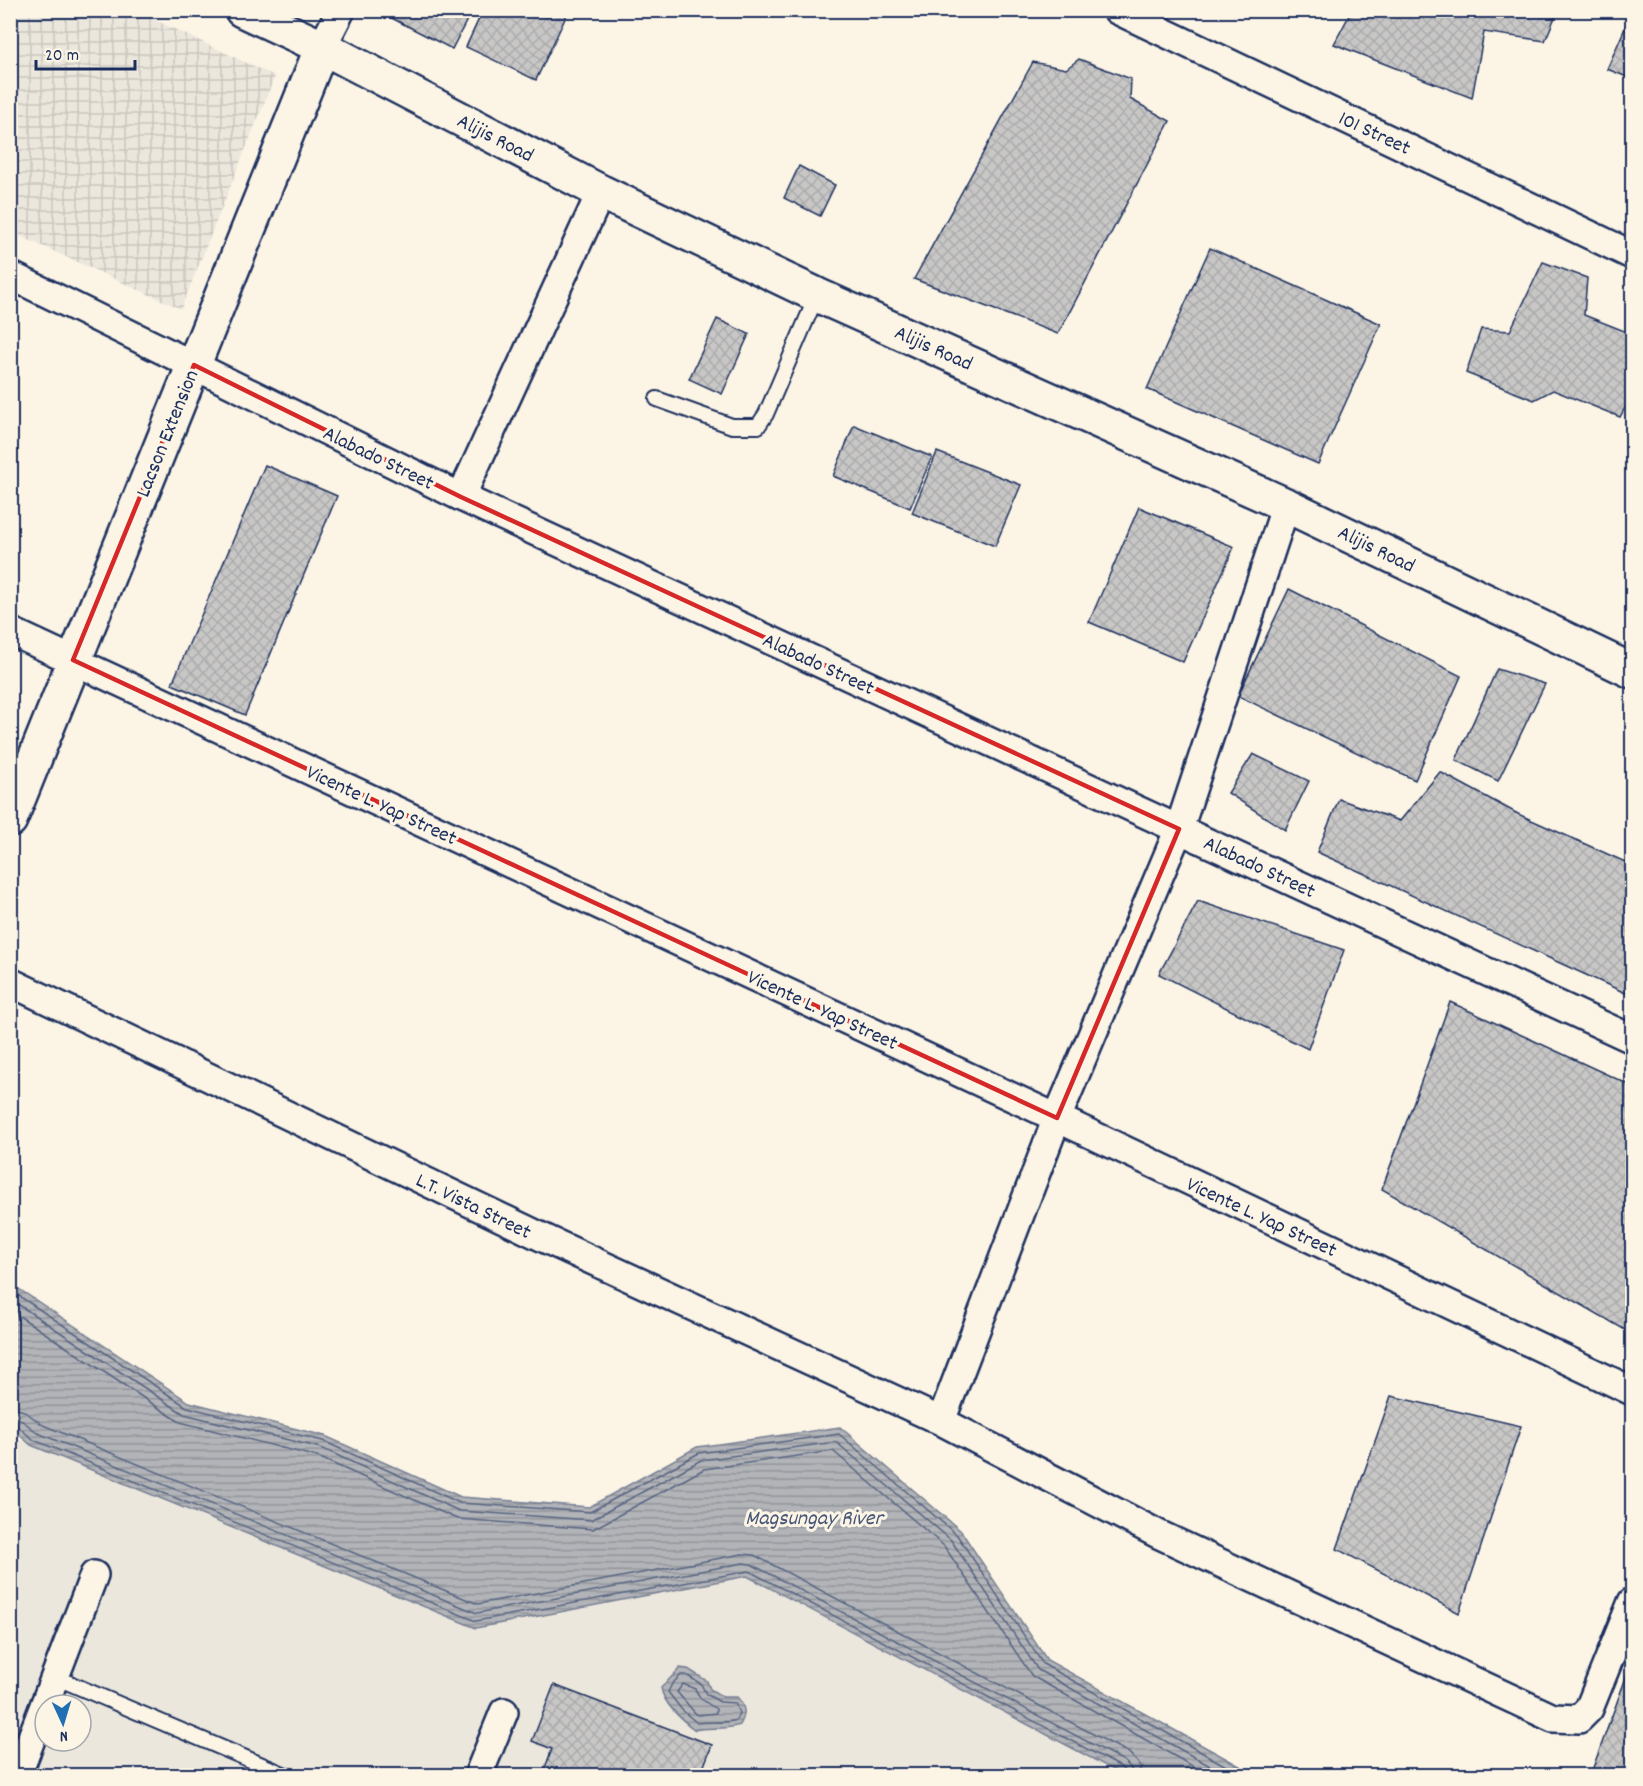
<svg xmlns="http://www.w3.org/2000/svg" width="1643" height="1786" viewBox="0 0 1643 1786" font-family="Dekko,sans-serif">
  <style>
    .built { fill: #ece7dc; fill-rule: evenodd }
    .industrial { fill: url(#industrial-grid) }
    .water { fill: url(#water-rules); stroke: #767f94; stroke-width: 1.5 }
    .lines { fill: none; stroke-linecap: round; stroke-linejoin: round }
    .shore { stroke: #576482; stroke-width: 1.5 }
    .building { fill: url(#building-cross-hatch); stroke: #1b2f5e; stroke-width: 1.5 }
    .lane-casing { stroke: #1b2f5e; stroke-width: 18 }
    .street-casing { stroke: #1b2f5e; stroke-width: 32 }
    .secondary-casing { stroke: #1b2f5e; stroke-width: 38 }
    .primary-casing { stroke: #1b2f5e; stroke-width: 38 }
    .lane { stroke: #fcf5e5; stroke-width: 14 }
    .street { stroke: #fcf5e5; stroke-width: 27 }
    .secondary { stroke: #fcf5e5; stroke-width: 33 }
    .primary { stroke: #fcf5e5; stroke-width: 33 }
    .marked { fill: none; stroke: #d62828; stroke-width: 4.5; stroke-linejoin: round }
    .labels { text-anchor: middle; stroke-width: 6; stroke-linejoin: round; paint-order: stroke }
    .street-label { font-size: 21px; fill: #1b2f5e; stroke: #fcf5e5 }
    .water-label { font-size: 22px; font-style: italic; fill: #485779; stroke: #fcf5e5 }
  </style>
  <defs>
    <pattern id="industrial-grid" width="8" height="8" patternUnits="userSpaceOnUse" patternTransform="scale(1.5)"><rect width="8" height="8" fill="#ece7dc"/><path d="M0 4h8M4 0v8" fill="none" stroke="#cac6bf"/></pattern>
    <pattern id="water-rules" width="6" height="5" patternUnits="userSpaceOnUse" patternTransform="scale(1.5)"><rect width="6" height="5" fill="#b2b4b8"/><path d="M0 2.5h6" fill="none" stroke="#909399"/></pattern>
    <pattern id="building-cross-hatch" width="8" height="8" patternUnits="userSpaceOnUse" patternTransform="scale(1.5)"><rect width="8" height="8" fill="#c8c7c6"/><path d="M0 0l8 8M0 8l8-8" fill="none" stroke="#ababac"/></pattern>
  </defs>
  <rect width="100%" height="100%" fill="#fcf5e5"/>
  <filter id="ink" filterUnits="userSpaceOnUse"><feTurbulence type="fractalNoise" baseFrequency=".0167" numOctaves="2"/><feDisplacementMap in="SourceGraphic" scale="12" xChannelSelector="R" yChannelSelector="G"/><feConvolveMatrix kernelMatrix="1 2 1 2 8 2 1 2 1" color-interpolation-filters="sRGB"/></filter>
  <g filter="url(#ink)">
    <!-- built -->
    <path class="built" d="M10,1436L476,1628L746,1576L1123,1775H11ZM45,1705H81V1741H45Z"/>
    <!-- industrial -->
    <path class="industrial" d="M11,10L136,11L275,76L181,309L11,232Z"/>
    <!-- water -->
    <path class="water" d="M10,1283L189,1402L325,1436L461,1497L589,1507L697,1447L840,1427L961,1531L1047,1660L1256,1775H1123L747,1576L476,1628L31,1445L11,1428Z
      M680,1668L688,1669L707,1681L710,1689L723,1697H737C746,1707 746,1714 740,1725C726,1730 710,1727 695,1730C682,1720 664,1705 661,1688Z"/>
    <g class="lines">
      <!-- shore -->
      <path class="shore" d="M10,1290L187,1407L323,1441L460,1503L590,1512L699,1453L839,1434L957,1535L1043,1664L1244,1776
        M10,1299L184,1414L321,1448L459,1511L591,1520L701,1460L836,1442L951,1540L1038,1670L1228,1776
        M10,1310L180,1422L318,1457L457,1519L593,1529L704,1469L833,1451L944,1546L1032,1676L1210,1776
        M10,1407L24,1411L43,1425L478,1604L742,1554L754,1555L1129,1753L1139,1764L1141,1776
        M10,1417L20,1419L38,1433L477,1613L743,1563L751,1564L1124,1761L1131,1768L1132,1776
        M10,1424L16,1425L34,1440L476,1621L749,1571L1121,1767L1124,1771L1125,1776
        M681,1675H686L701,1684L706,1694L720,1702L735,1703L739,1713L736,1720C726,1724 709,1721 697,1723L682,1710L668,1692L672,1684Z
        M683,1684L695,1689L701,1699L716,1709V1713L699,1715L696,1714L677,1692Z"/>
    </g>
    <!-- building -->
    <path class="building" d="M376,10H472L452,49Z
      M483,10H569L536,80L466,47Z
      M1352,10H1558L1545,41L1484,32L1472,98L1334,44Z
      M1632,12V79L1607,69Z
      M1079,59L1131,79L1130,99L1170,121L1058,334L914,279L1033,62L1066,69Z
      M799,166L835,185L820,216L784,198Z
      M1210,248L1381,324L1318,464L1147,389Z
      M1543,262L1587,278L1584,315L1632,334V395L1620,417L1553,390L1534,400L1466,373L1481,329L1510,331Z
      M717,319L749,334L722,394L689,379Z
      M854,425L932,457L910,508L833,476Z
      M937,452L1021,485L995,546L912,513Z
      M265,465L337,496L245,715L172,684Z
      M1139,507L1234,547L1183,662L1089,622Z
      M1289,589L1461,676L1415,780L1238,696Z
      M1497,669L1545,684L1498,781L1456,760Z
      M1253,754L1309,781L1285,830L1228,793Z
      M1440,772L1518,814L1632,865V996L1317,852L1339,799L1400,821Z
      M1198,901L1344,950L1308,1049L1159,974Z
      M1450,1002L1632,1086V1334L1382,1189Z
      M1391,1396L1521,1426L1459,1613L1337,1549Z
      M1632,1661V1776H1590Z
      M554,1685L712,1745L700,1776H652L634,1769L631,1776H542L552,1749L532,1741Z"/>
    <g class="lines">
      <!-- lane casing -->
      <g class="lane-casing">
        <path id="lane" d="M657,399L732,426H758L766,414L817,295
          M55,1677L288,1776"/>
      </g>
      <!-- street casing -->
      <g class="street-casing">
        <path id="street" d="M1117,10L1632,255
          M322,47L341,10
          M10,275L461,497L1632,1039
          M461,497L601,192
          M10,631L1057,1118L1632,1391
          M10,982L550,1241L941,1421L1158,1534L1553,1718L1579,1719L1589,1709L1632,1602
          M941,1421L1057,1118L1179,829L1286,505
          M17,1776L94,1575
          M478,1776L504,1712"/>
      </g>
      <!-- secondary casing -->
      <g class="secondary-casing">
        <path id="secondary" d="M10,820L322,47"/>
      </g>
      <!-- primary casing -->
      <g class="primary-casing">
        <path id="primary" d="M242,10L322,47L601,192L817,295L1286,505L1632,671"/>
      </g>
      <!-- lane -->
      <use href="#lane" class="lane"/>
      <!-- street -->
      <use href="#street" class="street"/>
      <!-- secondary -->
      <use href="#secondary" class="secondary"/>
      <!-- primary -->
      <use href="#primary" class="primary"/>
    </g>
  </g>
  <!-- marked area -->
  <path class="marked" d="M194,365L461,497L1179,829L1057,1118L73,660Z"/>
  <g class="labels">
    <!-- street labels -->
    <g class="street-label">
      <text transform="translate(1375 132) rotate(25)" y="7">101 Street</text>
      <text transform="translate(496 137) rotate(27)" y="7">Alijis Road</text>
      <text transform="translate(934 347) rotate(24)" y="7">Alijis Road</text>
      <text transform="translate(166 433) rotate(-68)" y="7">Lacson Extension</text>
      <text transform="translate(379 457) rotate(26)" y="7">Alabado Street</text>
      <text transform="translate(1377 548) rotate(26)" y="7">Alijis Road</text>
      <text transform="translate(819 663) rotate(25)" y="7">Alabado Street</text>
      <text transform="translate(382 804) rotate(25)" y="7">Vicente L. Yap Street</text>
      <text transform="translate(1260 866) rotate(25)" y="7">Alabado Street</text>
      <text transform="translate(823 1009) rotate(25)" y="7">Vicente L. Yap Street</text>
      <text transform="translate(474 1205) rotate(26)" y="7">L.T. Vista Street</text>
      <text transform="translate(1262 1216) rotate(25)" y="7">Vicente L. Yap Street</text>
    </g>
    <!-- water labels -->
    <g class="water-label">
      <text x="814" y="1524">Magsungay River</text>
    </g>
  </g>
  <!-- margin -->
  <rect width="1643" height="1786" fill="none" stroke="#fcf5e5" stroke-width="36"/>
  <rect x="18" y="18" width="1607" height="1750" fill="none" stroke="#1b2f5e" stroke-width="2" filter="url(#ink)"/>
  <!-- north arrow -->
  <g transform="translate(63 1723) rotate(176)"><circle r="28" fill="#fcf5e5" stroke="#a2a6af" stroke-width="1.5"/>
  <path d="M0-4.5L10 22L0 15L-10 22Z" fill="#1f6fb2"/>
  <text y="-9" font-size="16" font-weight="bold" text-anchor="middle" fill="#1b2f5e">N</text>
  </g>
  <!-- scale -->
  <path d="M36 60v9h99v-9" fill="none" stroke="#1b2f5e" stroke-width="3"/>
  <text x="45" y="60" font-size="18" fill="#1b2f5e" stroke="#fcf5e5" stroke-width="4.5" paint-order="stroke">20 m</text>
</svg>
